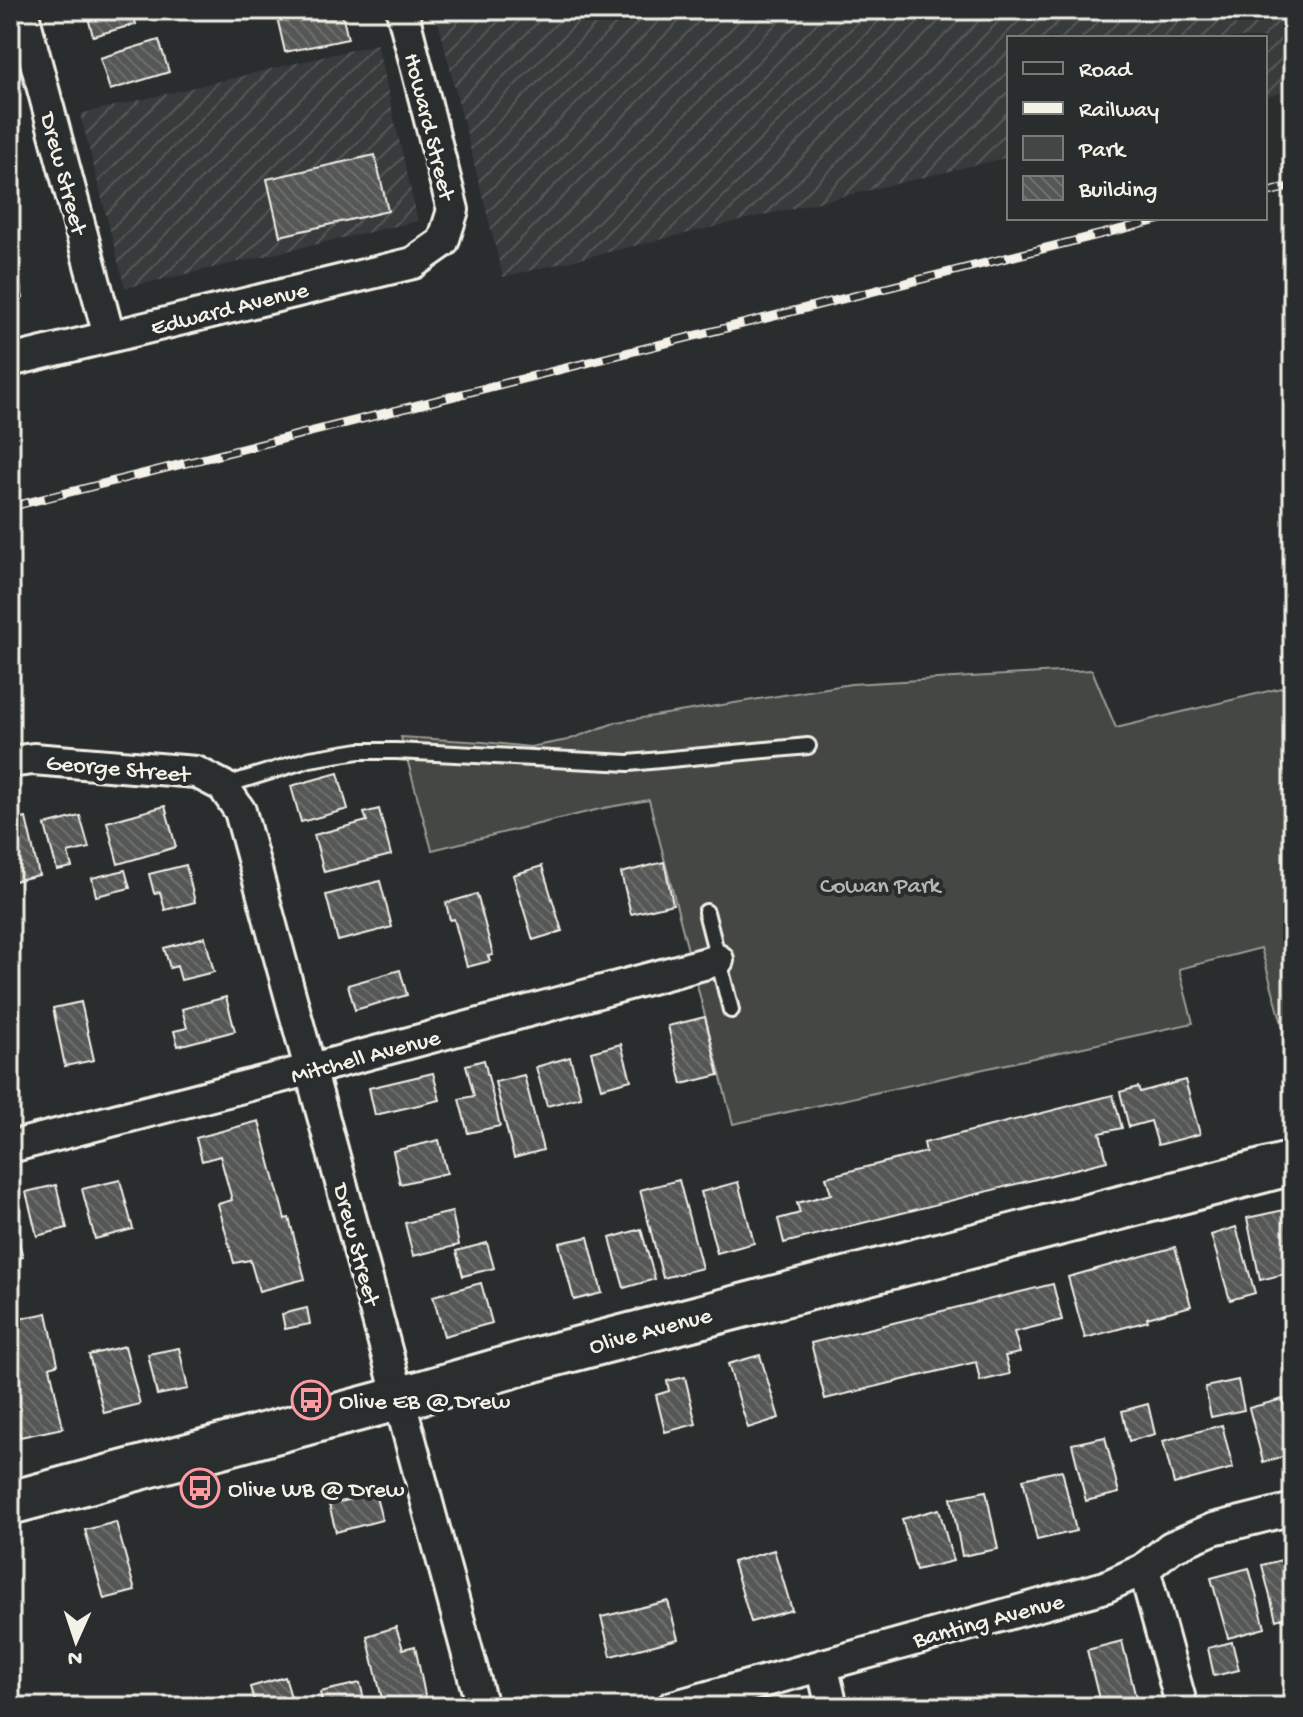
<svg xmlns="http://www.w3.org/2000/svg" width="1303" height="1717" viewBox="0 0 1303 1717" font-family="'Gochi Hand',sans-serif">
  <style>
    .industrial { fill: url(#industrial-furrows) }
    .park { fill: #444645; stroke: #9c9c96; stroke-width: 2 }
    .building { fill: url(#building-back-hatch); stroke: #f4f1e8; stroke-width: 2 }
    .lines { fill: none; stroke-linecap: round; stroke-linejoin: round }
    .lane-casing { stroke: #f4f1e8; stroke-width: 20 }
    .street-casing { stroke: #f4f1e8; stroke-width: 36 }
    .secondary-casing { stroke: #f4f1e8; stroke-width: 48 }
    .lane { stroke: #2a2d2e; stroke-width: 14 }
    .street { stroke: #2a2d2e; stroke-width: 30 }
    .secondary { stroke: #2a2d2e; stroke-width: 42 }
    .rail-casing { stroke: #f4f1e8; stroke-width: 9 }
    .rail { stroke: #2a2d2e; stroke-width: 6; stroke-dasharray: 18; stroke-linecap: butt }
    .labels { text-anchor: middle; stroke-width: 8; stroke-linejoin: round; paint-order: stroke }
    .street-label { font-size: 24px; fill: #f4f1e8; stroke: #2a2d2e }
    .park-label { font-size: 24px; fill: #b6b5af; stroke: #2a2d2e }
    .poi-label { font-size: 24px; fill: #f4f1e8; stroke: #2a2d2e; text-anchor: start }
  </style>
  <defs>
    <pattern id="industrial-furrows" width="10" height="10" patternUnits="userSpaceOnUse" patternTransform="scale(2)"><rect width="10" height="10" fill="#373a3a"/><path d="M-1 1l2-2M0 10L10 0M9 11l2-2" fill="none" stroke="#555756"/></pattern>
    <pattern id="building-back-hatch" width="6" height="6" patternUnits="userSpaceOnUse" patternTransform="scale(2)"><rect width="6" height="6" fill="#555756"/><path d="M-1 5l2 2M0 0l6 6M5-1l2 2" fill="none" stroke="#6e706e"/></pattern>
  </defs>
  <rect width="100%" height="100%" fill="#2a2d2e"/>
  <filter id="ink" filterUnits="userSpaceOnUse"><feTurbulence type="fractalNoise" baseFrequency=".0125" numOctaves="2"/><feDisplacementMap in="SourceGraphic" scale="16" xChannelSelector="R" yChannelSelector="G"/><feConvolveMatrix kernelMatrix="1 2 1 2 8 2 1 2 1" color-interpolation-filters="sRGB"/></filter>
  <g filter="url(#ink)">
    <!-- industrial -->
    <path class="industrial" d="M435,10H1293V90L1265,97V38H1009V157L503,277Z
      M377,44L418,221L125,288L80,114Z"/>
    <!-- park -->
    <path class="park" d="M1092,670L1116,728L1293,685V1063L1261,948L1179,969L1193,1023L733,1124L649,800L604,808L432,850L401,737L483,742L530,747L568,740L617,722L851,684Z"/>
    <!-- building -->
    <path class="building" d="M86,10H132L136,24L93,36Z
      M307,10H341L348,39L285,52L277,17Z
      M159,40L169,72L110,90L100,58Z
      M375,155L388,211L280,236L267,179Z
      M10,238L23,298L10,301Z
      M338,773L348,809L301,822L291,786Z
      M165,806L176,847L118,864L107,822Z
      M379,809L391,855L324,872L314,835L367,821L364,813Z
      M80,816L89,848L68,853L72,867L57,870L45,825Z
      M26,818L39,875L10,882V822Z
      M664,862L673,904L631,914L621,873Z
      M186,865L195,902L165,910L160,892L154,893L149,874Z
      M542,866L562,931L533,940L513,875Z
      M125,870L130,888L96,896L92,878Z
      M380,881L392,927L338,941L326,895Z
      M477,894L493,955L488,956L490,961L467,967L454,919L450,920L446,903Z
      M205,937L214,972L181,980L177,966L170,968L164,948Z
      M400,970L407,995L355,1010L348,985Z
      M226,997L235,1031L178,1046L174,1031L187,1028L182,1009Z
      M81,1002L94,1060L65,1066L53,1008Z
      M705,1017L719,1075L682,1084L668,1026Z
      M10,1041L20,1076L10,1079Z
      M621,1044L631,1080L601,1088L591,1052Z
      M570,1057L581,1097L547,1106L536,1067Z
      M484,1060L500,1126L468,1133L459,1099L474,1096L466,1065Z
      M433,1073L440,1100L375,1115L369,1088Z
      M524,1075L543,1150L514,1158L495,1082Z
      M1185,1080L1200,1134L1158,1145L1151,1121L1129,1127L1120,1092L1138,1087L1140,1092Z
      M1113,1095L1122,1128L1100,1133L1107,1161L784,1243L778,1219L800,1213L797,1203L831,1194L826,1177L926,1152L924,1143Z
      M259,1121L285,1219L289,1218L305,1279L259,1291L250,1260L234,1263L218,1204L232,1200L220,1156L202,1161L196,1138Z
      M439,1140L447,1173L400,1184L393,1151Z
      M120,1180L133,1229L95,1239L82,1189Z
      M679,1180L702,1268L663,1278L640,1190Z
      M738,1182L754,1243L717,1253L701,1192Z
      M56,1185L67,1228L37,1236L26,1192Z
      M1293,1208V1272L1260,1280L1247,1218Z
      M10,1211L23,1257L10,1261Z
      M452,1212L459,1245L413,1256L405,1223Z
      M1236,1227L1255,1293L1230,1300L1211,1235Z
      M641,1229L655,1279L624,1288L610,1238Z
      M588,1237L602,1293L574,1300L559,1243Z
      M487,1243L494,1268L463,1276L456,1251Z
      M1175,1247L1191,1306L1147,1318L1148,1321L1085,1338L1068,1277Z
      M481,1283L492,1323L444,1336L433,1296Z
      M1053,1284L1062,1320L1014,1332L1020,1353L1005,1356L1010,1374L980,1381L976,1362L825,1399L811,1343Z
      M307,1308L310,1324L285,1329L282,1314Z
      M47,1313L58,1364L50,1367L63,1428L20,1437L10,1391V1321Z
      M125,1346L140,1404L104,1413L89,1355Z
      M179,1348L188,1389L157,1395L148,1354Z
      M760,1355L779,1418L748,1428L728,1364Z
      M685,1377L696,1424L665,1432L656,1395L669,1391L667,1381Z
      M1238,1380L1244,1410L1211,1417L1205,1387Z
      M1283,1399L1293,1438V1454L1263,1462L1249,1408Z
      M1148,1404L1155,1434L1129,1441L1122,1411Z
      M1222,1425L1233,1468L1174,1484L1163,1441Z
      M1105,1437L1119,1493L1086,1501L1072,1444Z
      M1062,1470L1076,1531L1037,1540L1023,1479Z
      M986,1491L998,1549L962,1556L951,1498Z
      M375,1493L382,1520L336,1532L329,1505Z
      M939,1509L953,1561L916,1570L902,1519Z
      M116,1522L135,1591L104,1599L85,1530Z
      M774,1550L792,1610L751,1622L733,1562Z
      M1293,1557V1615L1276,1620L1262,1565Z
      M1249,1568L1265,1628L1228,1638L1211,1578Z
      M668,1601L678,1639L611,1656L601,1617Z
      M396,1627L403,1649L415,1646L427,1705L418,1707H384L367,1636Z
      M1122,1641L1137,1702L1117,1707H1101L1087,1650Z
      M1232,1642L1239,1670L1214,1676L1208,1648Z
      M285,1677L294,1707H256L250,1687Z
      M360,1683L366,1707H323L320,1692Z
      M224,1697L226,1707H185V1706Z"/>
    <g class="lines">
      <!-- lane casing -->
      <g class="lane-casing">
        <path id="lane" d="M223,786L310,759L359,751H396L629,763L808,746
          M706,912L731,1010"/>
      </g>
      <!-- street casing -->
      <g class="street-casing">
        <path id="street" d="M22,10L109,336
          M10,361L413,263L443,242L453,210L402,10
          M10,762L33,759L196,772L223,786L240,811C323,1109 400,1409 482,1707
          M10,1147L312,1069L718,960
          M1144,1569L1182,1707
          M822,1665L832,1707
          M672,1707L1105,1587L1144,1569L1171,1547L1213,1529L1293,1509"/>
      </g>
      <!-- secondary casing -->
      <g class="secondary-casing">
        <path id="secondary" d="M10,1503L423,1392L541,1358L1293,1163"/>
      </g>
      <!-- lane -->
      <use href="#lane" class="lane"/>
      <!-- street -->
      <use href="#street" class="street"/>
      <!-- secondary -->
      <use href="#secondary" class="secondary"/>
      <!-- rail casing -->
      <g class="rail-casing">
        <path id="rail" d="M1265,193L1293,186
          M10,507L1166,218"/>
      </g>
      <!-- rail -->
      <use href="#rail" class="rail"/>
    </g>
  </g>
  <!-- icons -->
  <defs>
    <g id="bus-ring" transform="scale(2)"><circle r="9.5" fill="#2a2d2e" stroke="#ff9aa2" stroke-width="1.5"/><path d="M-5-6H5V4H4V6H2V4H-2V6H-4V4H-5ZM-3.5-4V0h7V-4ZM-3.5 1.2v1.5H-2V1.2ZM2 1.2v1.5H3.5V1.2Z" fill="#ff9aa2"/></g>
  </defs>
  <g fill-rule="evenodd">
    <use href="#bus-ring" x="311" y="1400"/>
    <use href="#bus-ring" x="200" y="1488"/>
  </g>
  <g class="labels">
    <!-- street labels -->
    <g class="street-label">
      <text transform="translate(431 126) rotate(76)" y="8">Howard Street</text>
      <text transform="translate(65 173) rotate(75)" y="8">Drew Street</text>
      <text transform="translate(229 307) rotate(-14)" y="8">Edward Avenue</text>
      <text transform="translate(118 767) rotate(5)" y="8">George Street</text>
      <text transform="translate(365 1055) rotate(-15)" y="8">Mitchell Avenue</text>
      <text transform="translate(358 1244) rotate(75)" y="8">Drew Street</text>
      <text transform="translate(650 1329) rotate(-15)" y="8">Olive Avenue</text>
      <text transform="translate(988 1619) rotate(-15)" y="8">Banting Avenue</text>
    </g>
    <!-- park labels -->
    <g class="park-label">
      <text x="880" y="892">Cowan Park</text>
    </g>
    <!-- poi labels -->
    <g class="poi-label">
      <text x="339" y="1408">Olive EB @ Drew</text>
      <text x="228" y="1496">Olive WB @ Drew</text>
    </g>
  </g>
  <!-- margin -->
  <rect width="1303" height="1717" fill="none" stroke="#2a2d2e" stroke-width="40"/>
  <rect x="20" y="20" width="1263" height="1677" fill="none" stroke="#f4f1e8" stroke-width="3" filter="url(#ink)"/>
  <!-- legend -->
  <rect x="1007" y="36" width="260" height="184" fill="#2a2d2e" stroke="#7b7b78" stroke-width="2"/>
  <rect x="1023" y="62" width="40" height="12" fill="#2a2d2e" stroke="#7b7b78" stroke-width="2"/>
  <text x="1079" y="76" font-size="24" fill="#f4f1e8">Road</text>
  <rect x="1023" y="102" width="40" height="12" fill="#f4f1e8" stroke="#7b7b78" stroke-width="2"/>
  <text x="1079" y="116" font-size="24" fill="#f4f1e8">Railway</text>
  <rect x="1023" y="136" width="40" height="24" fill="#444645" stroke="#7b7b78" stroke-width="2"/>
  <text x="1079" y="156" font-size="24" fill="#f4f1e8">Park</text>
  <rect x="1023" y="176" width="40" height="24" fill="url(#building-back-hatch)" stroke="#7b7b78" stroke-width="2"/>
  <text x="1079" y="196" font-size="24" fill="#f4f1e8">Building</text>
  <!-- north arrow -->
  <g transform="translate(76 1641) rotate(183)" stroke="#2a2d2e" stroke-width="6" paint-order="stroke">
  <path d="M0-6L14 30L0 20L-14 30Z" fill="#f4f1e8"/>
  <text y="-12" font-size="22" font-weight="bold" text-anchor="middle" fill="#f4f1e8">N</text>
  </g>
</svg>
